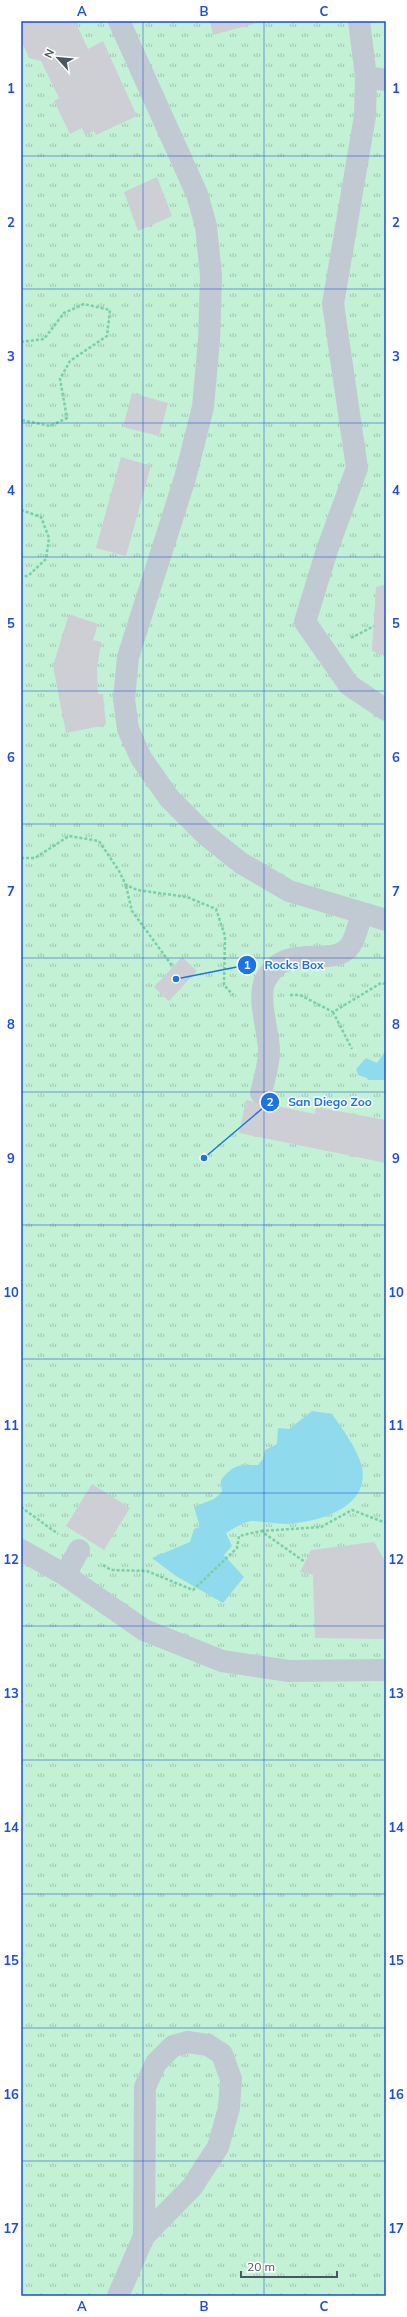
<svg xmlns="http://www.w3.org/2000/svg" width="407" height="2317" viewBox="0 0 407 2317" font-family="Mulish,sans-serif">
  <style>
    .park { fill: url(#park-tufts) }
    .water { fill: #90daee }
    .building { fill: #cdcfd5 }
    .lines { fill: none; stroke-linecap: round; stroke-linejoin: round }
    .path { stroke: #7ad0a6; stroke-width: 2.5; stroke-dasharray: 3 2; stroke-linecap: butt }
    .minor { stroke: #c1cad2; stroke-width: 22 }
    .grid { fill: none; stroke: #1d4ed8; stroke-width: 1; stroke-opacity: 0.55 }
    .leader { fill: none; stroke: #1a73e8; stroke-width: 1.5 }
    .callout-dot { fill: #1a73e8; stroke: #fff; stroke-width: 1.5 }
    .mark-label { font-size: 12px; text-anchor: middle; font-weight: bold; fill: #fff }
    .callout-label { font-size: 12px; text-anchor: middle; font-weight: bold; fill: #1a73e8; stroke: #fff; stroke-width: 3; stroke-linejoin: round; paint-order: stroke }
    .neatline { fill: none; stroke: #1d4ed8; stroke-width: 1.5 }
    .grid-label { font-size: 13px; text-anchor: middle; font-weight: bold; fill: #1d4ed8 }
  </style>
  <defs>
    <pattern id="park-tufts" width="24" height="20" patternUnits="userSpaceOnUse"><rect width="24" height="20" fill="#c3f1d5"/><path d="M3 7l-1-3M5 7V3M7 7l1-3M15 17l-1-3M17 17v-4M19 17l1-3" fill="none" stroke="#a0c6b0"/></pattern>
  </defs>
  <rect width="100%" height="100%" fill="#f5f3f3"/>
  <!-- park -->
  <path class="park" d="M21,21H386V2296H21Z"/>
  <!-- water -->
  <path class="water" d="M386,1050V1080H368L367,1078L358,1075L356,1069L366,1058L377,1063Z
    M312,1411L332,1414C343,1430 357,1448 362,1467C370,1508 318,1522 287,1524C275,1524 263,1521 251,1521C243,1522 233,1529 226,1533L232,1546L224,1555L244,1577L223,1603L176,1576L152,1558L190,1542L194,1529L200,1527L194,1507L214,1499L222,1492L221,1480C234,1464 238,1465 258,1465L263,1459L265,1450L277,1444L278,1428L289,1429Z"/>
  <!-- building -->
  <path class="building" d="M21,21H75L88,49L103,41L137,116L96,135L94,131L85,135L82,128L70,134L54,101L59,98L41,61L29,58L21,40Z
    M210,21H264L213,35Z
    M157,177L172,216L138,231L124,192Z
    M132,393L168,403L159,436L123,427Z
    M121,457L151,466L126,556L96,548Z
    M386,584V657L372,651L376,587Z
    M69,614L98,624L93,640L101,642L97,669L98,694H103L106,725L66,733L53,666Z
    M182,957L197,971L169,1001L154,987Z
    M246,1100L315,1114L316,1107L386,1120V1163L239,1133Z
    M92,1484L130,1508L104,1550L66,1526Z
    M374,1542L386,1563V1639L315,1638L313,1575L300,1572L311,1550Z"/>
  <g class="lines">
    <!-- path -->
    <path class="path" d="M21,342L44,339L64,313L84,304L110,310L107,336L70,361L60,379L67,418L50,426L21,420
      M21,510L41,517L49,538L46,559L28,576H21
      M351,638L374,626
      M21,858H35L69,836L99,841L119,871L126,885L137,890L187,897L216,909L225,936L224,985L233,995
      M126,886L132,911L173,967
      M290,995H300L333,1012L381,983L386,984
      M333,1012L352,1049
      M21,1507L58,1534
      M261,1531L321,1527L352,1510L386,1523
      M385,1561H386
      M103,1565L111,1570L147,1571L193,1590L237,1548L239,1536L261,1531L305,1562"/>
    <!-- minor -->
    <path class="minor" d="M119,21L197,194L206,226L211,276L209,340L203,407L185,478L128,657L124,699L128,729L141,758L169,798L207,836L241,863L289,891L386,920
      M359,21L366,77
      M386,80L366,77L365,116L333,304L357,468L327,550L305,622L349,685L386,710
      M261,1093C264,1080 269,1065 269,1051C269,1033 257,998 265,981C286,939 332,970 350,946C356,938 358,924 362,914
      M21,1550L65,1575L144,1630L222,1661L289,1671L386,1670
      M65,1575L79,1550
      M118,2296L144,2236L192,2187L218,2147L229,2108L231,2079L222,2054L208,2045L188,2042L173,2046L156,2063L145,2087L144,2236"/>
  </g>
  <!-- grid -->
  <path class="grid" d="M143,21V2296M264,21V2296M21,156H386M21,289H386M21,423H386M21,557H386M21,691H386M21,824H386M21,958H386M21,1092H386M21,1225H386M21,1359H386M21,1493H386M21,1626H386M21,1760H386M21,1894H386M21,2028H386M21,2161H386"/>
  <!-- callouts -->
  <path class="leader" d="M176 979L247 965M204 1158L270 1102"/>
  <g class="callout-dot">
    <circle cx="176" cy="979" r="4"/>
    <circle cx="204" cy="1158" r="4"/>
    <circle cx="247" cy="965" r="10"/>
    <circle cx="270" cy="1102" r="10"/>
  </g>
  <g class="mark-label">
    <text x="247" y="969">1</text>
    <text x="270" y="1106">2</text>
  </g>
  <g class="callout-label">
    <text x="294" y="969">Rocks Box</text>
    <text x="330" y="1106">San Diego Zoo</text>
  </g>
  <!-- border -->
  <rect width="407" height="2317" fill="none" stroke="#ffffff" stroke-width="44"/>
  <!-- north arrow -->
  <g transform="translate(58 58) rotate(297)" stroke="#ffffff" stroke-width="3" paint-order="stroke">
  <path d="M0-3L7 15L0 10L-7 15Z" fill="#4a5661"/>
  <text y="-6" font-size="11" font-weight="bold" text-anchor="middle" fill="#4a5661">N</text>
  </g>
  <!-- scale -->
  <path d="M241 2271v6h96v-6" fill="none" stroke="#4a5661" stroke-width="2"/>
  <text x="247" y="2271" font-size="12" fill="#4a5661" stroke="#ffffff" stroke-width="3" paint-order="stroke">20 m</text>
  <rect x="22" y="22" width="363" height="2273" class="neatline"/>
  <g class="grid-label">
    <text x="82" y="16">A</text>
    <text x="204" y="16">B</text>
    <text x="324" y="16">C</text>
    <text x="11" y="93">1</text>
    <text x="396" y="93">1</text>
    <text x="11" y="227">2</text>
    <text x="396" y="227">2</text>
    <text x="11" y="361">3</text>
    <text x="396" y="361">3</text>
    <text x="11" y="495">4</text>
    <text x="396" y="495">4</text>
    <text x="11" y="628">5</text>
    <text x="396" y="628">5</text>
    <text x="11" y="762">6</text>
    <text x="396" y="762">6</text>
    <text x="11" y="896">7</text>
    <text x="396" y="896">7</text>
    <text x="11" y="1029">8</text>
    <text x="396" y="1029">8</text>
    <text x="11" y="1163">9</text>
    <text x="396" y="1163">9</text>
    <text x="11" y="1297">10</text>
    <text x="396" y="1297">10</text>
    <text x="11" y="1430">11</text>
    <text x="396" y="1430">11</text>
    <text x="11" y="1564">12</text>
    <text x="396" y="1564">12</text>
    <text x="11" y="1698">13</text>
    <text x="396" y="1698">13</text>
    <text x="11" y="1832">14</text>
    <text x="396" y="1832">14</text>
    <text x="11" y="1965">15</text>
    <text x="396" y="1965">15</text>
    <text x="11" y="2099">16</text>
    <text x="396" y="2099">16</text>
    <text x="11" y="2233">17</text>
    <text x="396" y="2233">17</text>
    <text x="82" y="2311">A</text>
    <text x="204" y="2311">B</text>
    <text x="324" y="2311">C</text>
  </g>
</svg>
